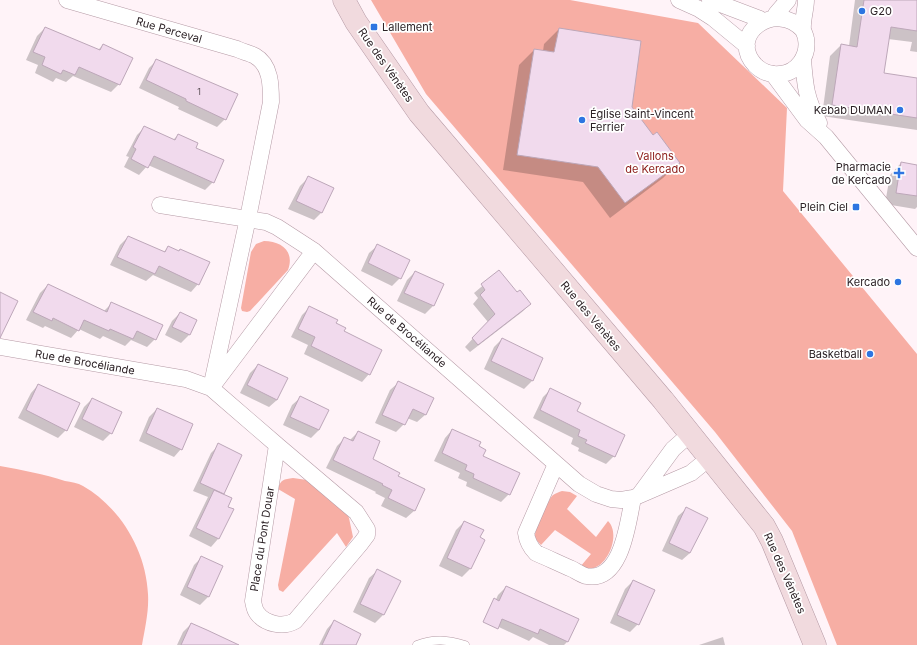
<svg xmlns="http://www.w3.org/2000/svg" width="917" height="645" viewBox="0 0 917 645" font-family="Inter,sans-serif">
  <style>
    .green { fill: #f7aea4 }
    .shadow { fill: #0003 }
    .building { fill: #f1daed; stroke: #bda7b9 }
    .lines { fill: none; stroke-linecap: round; stroke-linejoin: round }
    .lane-casing { stroke: #b59aa5; stroke-width: 9 }
    .street-casing { stroke: #b59aa5; stroke-width: 17 }
    .secondary-casing { stroke: #b59aa5; stroke-width: 23 }
    .lane { stroke: #fff; stroke-width: 8 }
    .street { stroke: #fff; stroke-width: 16 }
    .secondary { stroke: #f1dade; stroke-width: 22 }
    .poi-dot { fill: #2d75e1; stroke: #fff; stroke-width: 1.5 }
    .labels { text-anchor: middle; stroke-width: 3.5; stroke-linejoin: round; paint-order: stroke }
    .number-label { font-size: 9px; fill: #5e5158 }
    .poi-label { font-size: 11px; fill: #2d2327; stroke: #fff; text-anchor: end }
    .street-label { font-size: 11px; fill: #2d2327; stroke: #fff }
    .park-label { font-size: 11px; fill: #8b1a17; stroke: #fff }
  </style>
  <rect width="100%" height="100%" fill="#fff3f8"/>
  <!-- green -->
  <path class="green" d="M371,0H570L698,23L787,108L783,191L917,354V645H837L792,531L715,432L426,94Z
    M264,241C281,241 295,251 288,270L250,311L247,312L242,311L241,308L251,252L256,244Z
    M0,466C22,470 44,474 65,481C71,482 78,483 83,486C121,508 146,551 148,594C149,611 145,628 142,645H0Z
    M293,478L307,480L347,514L349,518L353,537L346,547L337,533L283,592L279,590L278,585L295,499L278,489C280,480 284,479 293,478Z
    M562,491L570,492L577,496L567,509L596,537L608,521C620,533 610,561 596,567C590,570 586,568 580,567L591,554L555,530L541,545C538,542 535,539 535,535C535,529 549,498 553,495C556,493 559,492 562,491Z"/>
  <!-- shadow -->
  <path class="shadow" d="M855,0H917V52L910,51L912,42L888,39L883,74L917,79V130L822,116L830,56L841,45L849,46Z
    M45,28L98,50L103,45L119,84L111,92L73,76L66,82L56,78L53,82L35,73L38,65L26,60L37,36Z
    M559,29L631,107L653,137L678,163L663,178L610,218L583,182L503,170L519,65L534,50L543,51L544,44Z
    M157,60L225,119L217,127L178,109L179,107L139,88L149,68Z
    M145,127L173,140L178,135L194,149L213,182L205,190L148,165L139,175L124,167L129,157L126,156L137,135Z
    M901,163L917,166V207L915,209L885,204L890,175Z
    M308,178L322,212L314,220L288,209L300,186Z
    M128,237L163,253L168,247L198,284L191,292L153,275L146,281L110,265L120,245Z
    M377,246L400,278L392,286L361,271L369,253Z
    M415,272L443,284L433,306L425,314L397,301L407,280Z
    M499,272L517,294L530,304L522,312L470,352L465,347L488,322L473,304L478,298L474,293Z
    M48,285L104,311L112,303L155,339L147,347L131,340L125,346L103,336L100,339L79,329L71,338L45,326L43,328L26,320L40,293Z
    M309,308L335,324L342,332L369,374L362,382L304,354L308,345L291,337L302,315Z
    M180,313L195,321L189,335L181,343L165,335L172,321Z
    M502,339L542,359L532,381L524,389L484,369L494,347Z
    M258,365L277,400L269,407L240,393L250,373Z
    M398,383L432,399L425,415L417,422L407,418L404,424L396,432L375,423L390,390Z
    M38,385L66,430L58,438L18,418L31,393Z
    M550,390L576,412L614,456L606,464L578,451L579,448L571,444L573,438L533,418L543,397Z
    M300,398L328,410L319,430L311,438L283,425L292,405Z
    M92,399L111,433L103,441L74,427L84,407Z
    M157,409L181,449L174,457L139,441L149,417Z
    M452,430L477,447L482,457L509,494L501,502L466,486L467,482L458,478L460,473L434,461L445,438Z
    M358,432L371,460L397,476L424,489L414,511L406,518L381,506L385,498L375,493L376,492L326,468L337,446L345,438L350,440Z
    M219,445L223,493L222,495L227,507L218,539L211,547L189,536L208,497L193,491L211,453Z
    M686,509L690,553L682,560L662,551L678,516Z
    M464,522L479,538L483,540L470,569L462,577L439,566L456,530Z
    M202,557L221,567L208,597L200,605L180,595L194,565Z
    M377,571L399,581L383,615L375,623L353,612L369,578Z
    M633,581L638,624L630,632L610,623L625,589Z
    M506,587L578,620L567,642L564,645H549L533,637L529,641L486,621L498,595Z
    M334,621L355,645H319L327,629Z
    M191,624L234,645H177L183,632Z
    M723,637L725,645H699Z"/>
  <!-- building -->
  <path class="building" d="M864,0H917V31L891,27L884,73L917,78V118L832,105L841,44L857,47Z
    M45,27L100,50L103,44L133,58L120,85L79,67L75,75L63,70L61,74L42,65L45,57L33,52Z
    M559,28L641,41L632,107L653,135L657,132L680,163L625,203L598,167L517,155L534,49L554,52Z
    M156,59L238,94L226,120L186,101V99L146,80Z
    M144,126L175,140L178,134L198,143L196,148L224,160L214,183L154,156L148,168L131,159L136,149L133,147Z
    M901,162L917,165V196L896,193Z
    M308,176L334,188L322,213L296,201Z
    M128,236L165,252L168,246L179,251L180,249L210,262L199,285L159,266L155,274L117,257Z
    M377,244L410,260L401,279L368,263Z
    M499,270L517,292L520,290L531,304L478,345L472,338L495,314L480,295L485,290L481,284Z
    M415,271L444,284L434,306L404,293Z
    M48,284L107,312L111,302L163,325L156,340L137,331L133,339L110,329L109,331L84,320L79,331L53,318L52,321L33,312Z
    M0,292L18,301L0,338Z
    M309,306L338,320L336,323L346,328L344,331L382,350L370,375L311,346L315,337L298,329Z
    M180,312L197,320L190,335L172,327Z
    M502,338L543,358L533,381L491,361Z
    M258,364L288,378L277,400L247,385Z
    M398,381L434,398L426,415L413,409L405,425L382,415Z
    M38,384L80,403L67,431L26,410Z
    M550,388L581,403L577,411L625,435L615,457L585,443L587,440L578,436L580,430L540,410Z
    M300,396L329,410L319,430L290,417Z
    M92,398L122,412L112,434L82,419Z
    M157,408L193,424L182,450L146,433Z
    M452,429L481,442L479,446L486,450L483,456L520,473L510,495L473,478L474,474L465,470L467,465L442,453Z
    M358,431L380,441L373,459L400,473L398,476L425,489L415,511L388,498L392,490L382,485L383,484L333,460L344,437L353,441Z
    M218,443L242,455L224,494L200,483Z
    M214,490L232,498L228,507L234,509L219,539L196,528Z
    M686,507L708,518L690,553L669,543Z
    M464,521L484,530L480,537L485,540L471,569L447,558Z
    M201,556L223,566L209,597L187,587Z
    M377,569L401,581L384,615L360,604Z
    M633,580L655,590L639,625L617,615Z
    M506,586L579,619L568,642L540,629L538,634L502,619L498,629L483,622L494,598L499,601Z
    M334,620L361,634L356,645H322Z
    M191,623L207,630L239,645H181Z"/>
  <g class="lines">
    <!-- lane casing -->
    <g class="lane-casing">
      <path id="lane" d="M417,645C434,638 448,640 465,645"/>
    </g>
    <!-- street casing -->
    <g class="street-casing">
      <path id="street" d="M679,0L699,9L713,18L747,46
        M710,0L760,19
        M776,14L788,0
        M803,30C776,0 727,34 755,65C762,72 771,75 780,74C797,73 809,56 806,39C806,36 804,33 803,30C802,21 806,9 806,0
        M803,59C805,86 806,98 819,123
        M773,74L807,120L826,137L917,248
        M160,205L266,222L277,227L314,251L579,484L596,494L611,499L621,500L633,498L691,473L702,464L712,461
        M0,347L186,379L211,388L248,218L271,102C271,86 271,65 255,56C250,53 243,52 237,49L67,0
        M277,445L356,512L367,529V535L361,543L295,621C283,628 265,624 257,613C254,609 254,605 253,601L277,445L211,388L314,251
        M556,464L526,533C527,541 530,547 536,553C548,558 560,564 572,569C576,571 582,575 586,576C622,583 628,522 633,498
        M640,494L673,449L690,434"/>
    </g>
    <!-- secondary casing -->
    <g class="secondary-casing">
      <path id="secondary" d="M344,0L356,22L419,113L663,400L764,526L772,541L815,645"/>
    </g>
    <!-- lane -->
    <use href="#lane" class="lane"/>
    <!-- street -->
    <use href="#street" class="street"/>
    <!-- secondary -->
    <use href="#secondary" class="secondary"/>
  </g>
  <!-- markers -->
  <g class="poi-dot">
    <circle cx="862" cy="11" r="4"/>
    <rect x="370" y="23" width="8" height="8" rx="2"/>
    <circle cx="900" cy="110" r="4"/>
    <circle cx="582" cy="120" r="4"/>
    <path d="M897 167h4v4h4v4h-4v4h-4v-4h-4v-4h4z"/>
    <rect x="852" y="203" width="8" height="8" rx="2"/>
    <circle cx="898" cy="282" r="4"/>
    <circle cx="870" cy="354" r="4"/>
  </g>
  <g class="labels">
    <!-- number labels -->
    <g class="number-label">
      <text x="199" y="95">1</text>
    </g>
    <!-- poi labels -->
    <g class="poi-label">
      <text x="870" y="15" text-anchor="start">G20</text>
      <text x="382" y="31" text-anchor="start">Lallement</text>
      <text x="892" y="114">Kebab DUMAN</text>
      <text x="590" y="118" text-anchor="start">Église Saint-Vincent<tspan x="590" dy="13">Ferrier</tspan></text>
      <text x="891" y="171">Pharmacie<tspan x="891" dy="13">de Kercado</tspan></text>
      <text x="848" y="211">Plein Ciel</text>
      <text x="890" y="286">Kercado</text>
      <text x="862" y="358">Basketball</text>
    </g>
    <!-- street labels -->
    <g class="street-label">
      <text transform="translate(169 30) rotate(16)" y="4">Rue Perceval</text>
      <text transform="translate(386 65) rotate(55)" y="4">Rue des Vénètes</text>
      <text transform="translate(591 316) rotate(50)" y="4">Rue des Vénètes</text>
      <text transform="translate(407 332) rotate(41)" y="4">Rue de Brocéliande</text>
      <text transform="translate(85 362) rotate(10)" y="4">Rue de Brocéliande</text>
      <text transform="translate(262 539) rotate(-81)" y="4">Place du Pont Douar</text>
      <text transform="translate(785 573) rotate(66)" y="4">Rue des Vénètes</text>
    </g>
    <!-- park labels -->
    <g class="park-label">
      <text x="655" y="160">Vallons<tspan x="655" dy="13">de Kercado</tspan></text>
    </g>
  </g>
</svg>
